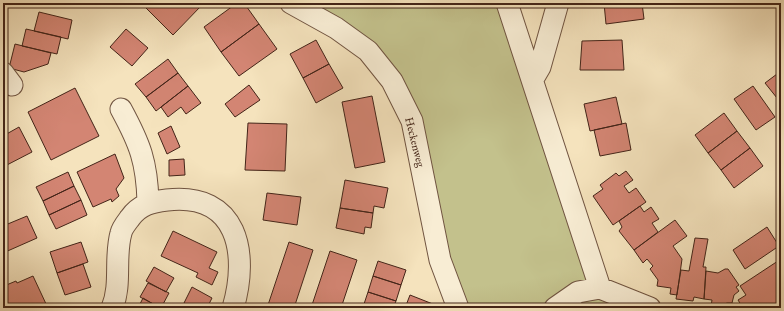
<svg xmlns="http://www.w3.org/2000/svg" width="784" height="311" viewBox="0 0 784 311" font-family="'IM FELL Great Primer',serif">
  <style>
    .green { fill: #c3c18c; stroke: #837252 }
    .building { fill: #d38573; stroke: #432418 }
    .lines { fill: none; stroke-linecap: round; stroke-linejoin: round }
    .minor-casing { stroke: #705441; stroke-width: 23 }
    .minor { stroke: #f8edd4; stroke-width: 21 }
    .labels { text-anchor: middle; stroke-width: 4; stroke-linejoin: round; paint-order: stroke }
    .street-label { font-size: 11px; fill: #432418; stroke: #f8edd4 }
  </style>
  <rect width="100%" height="100%" fill="#f5e3bd"/>
  <filter id="stains"><feTurbulence type="fractalNoise" baseFrequency=".005" numOctaves="4"/><feColorMatrix values="0 0 0 0 .2 0 0 0 0 .09 0 0 0 0 .02 0 0 0 .5 -.17"/></filter>
  <radialGradient id="worn" r=".72"><stop offset=".6" stop-color="#630" stop-opacity="0"/><stop offset="1" stop-color="#630" stop-opacity=".3"/></radialGradient>
  <!-- green -->
  <path class="green" d="M291,3H507L613,301L621,308H458L412,121L368,51Z"/>
  <!-- building -->
  <path class="building" d="M141,3H199L201,6L173,35Z
    M237,3H244L259,24L221,52L204,27Z
    M604,3H642L644,19L606,24Z
    M39,12L72,20L68,39L34,31Z
    M259,24L277,49L239,76L221,52Z
    M26,29L61,37L57,54L22,46Z
    M126,29L148,48L132,66L110,47Z
    M316,40L329,64L303,78L290,54Z
    M622,40L624,70H580L582,41Z
    M15,44L51,53L48,64L24,72L9,68Z
    M168,59L178,73L146,97L135,84Z
    M329,64L343,88L316,103L303,78Z
    M781,71V103L765,83Z
    M178,73L188,86L156,111L146,97Z
    M249,85L260,100L235,117L225,104Z
    M188,86L201,103L186,114L181,107L168,117L161,107Z
    M753,86L775,117L756,130L734,99Z
    M75,88L99,136L51,160L28,112Z
    M372,96L385,162L355,168L342,102Z
    M616,97L622,124L590,131L584,104Z
    M724,113L737,131L708,153L695,135Z
    M248,123L287,124L285,171L245,170Z
    M626,123L631,150L600,156L594,130Z
    M171,126L180,147L167,154L158,133Z
    M19,127L32,152L3,167V136Z
    M737,131L750,148L721,170L708,153Z
    M750,148L763,166L734,188L721,170Z
    M115,154L124,178L116,189L119,196L112,202L111,199L93,207L77,172Z
    M184,159L185,175L169,176V160Z
    M626,171L633,180L624,186L629,193L636,188L646,202L613,225L593,196L603,189L600,185L616,173L619,176Z
    M68,172L74,186L43,201L36,187Z
    M345,180L388,188L384,208L374,206L373,213L340,208Z
    M74,186L81,200L49,215L43,201Z
    M267,193L301,197L297,225L263,220Z
    M81,200L87,215L56,229L49,215Z
    M640,206L644,212L651,207L659,219L652,223L658,232L634,250L619,231L622,227L619,221Z
    M340,208L373,213L371,228L365,227L364,234L336,228Z
    M27,216L37,238L3,253V226Z
    M675,220L687,236L673,246L682,259L677,295L670,294L671,288L657,286L658,280L650,269L653,266L647,259L643,263L634,250Z
    M767,227L779,246L745,269L733,250Z
    M173,231L217,252L209,268L218,272L212,285L196,277L198,273L161,256Z
    M695,238L708,239L703,267H706L704,299L694,297L693,301L676,299L681,270L689,271Z
    M81,242L88,262L57,273L50,252Z
    M289,242L313,250L294,308H267Z
    M330,251L357,260L341,308H311Z
    M781,259V308H743L738,300L746,295L740,286Z
    M378,261L406,270L401,285L373,276Z
    M83,264L91,287L65,295L57,273Z
    M154,267L174,278L166,292L146,281Z
    M725,269H728L739,285L736,287L739,291L734,295L732,303H727L718,307L711,306L712,300L704,299L706,271L718,273Z
    M33,276L47,306L45,308H3L4,286L16,281L17,283Z
    M373,276L401,285L396,301L368,292Z
    M148,283L169,293L161,308L140,297Z
    M192,287L212,298L207,308H194L184,303Z
    M368,292L396,301L393,308L363,307Z
    M410,295L443,308H405Z
    M143,298L160,308H138Z"/>
  <g class="lines">
    <!-- minor casing -->
    <g class="minor-casing">
      <path id="minor" d="M291,3L336,28L368,51L392,81L412,121L440,260L458,308
        M507,3L600,288
        M3,73L12,85
        M533,79L540,67L558,3
        M121,109C140,144 147,162 148,202
        M112,308C122,284 114,258 121,233C122,228 127,222 130,218C140,204 152,202 167,200C238,192 249,253 233,308
        M555,308L578,292L600,288L650,308"/>
    </g>
    <!-- minor -->
    <use href="#minor" class="minor"/>
  </g>
  <g class="labels">
    <!-- street labels -->
    <g class="street-label">
      <text transform="translate(415 142) rotate(76)" y="4">Heckenweg</text>
    </g>
  </g>
  <!-- margin -->
  <rect width="784" height="311" fill="none" stroke="#f5e3bd" stroke-width="16"/>
  <rect x="4" y="4" width="776" height="303" fill="none" stroke="#432418" stroke-width="2"/>
  <rect x="8" y="8" width="768" height="295" fill="none" stroke="#432418"/>
  <rect width="100%" height="100%" filter="url(#stains)"/>
  <rect width="100%" height="100%" fill="url(#worn)"/>
</svg>
